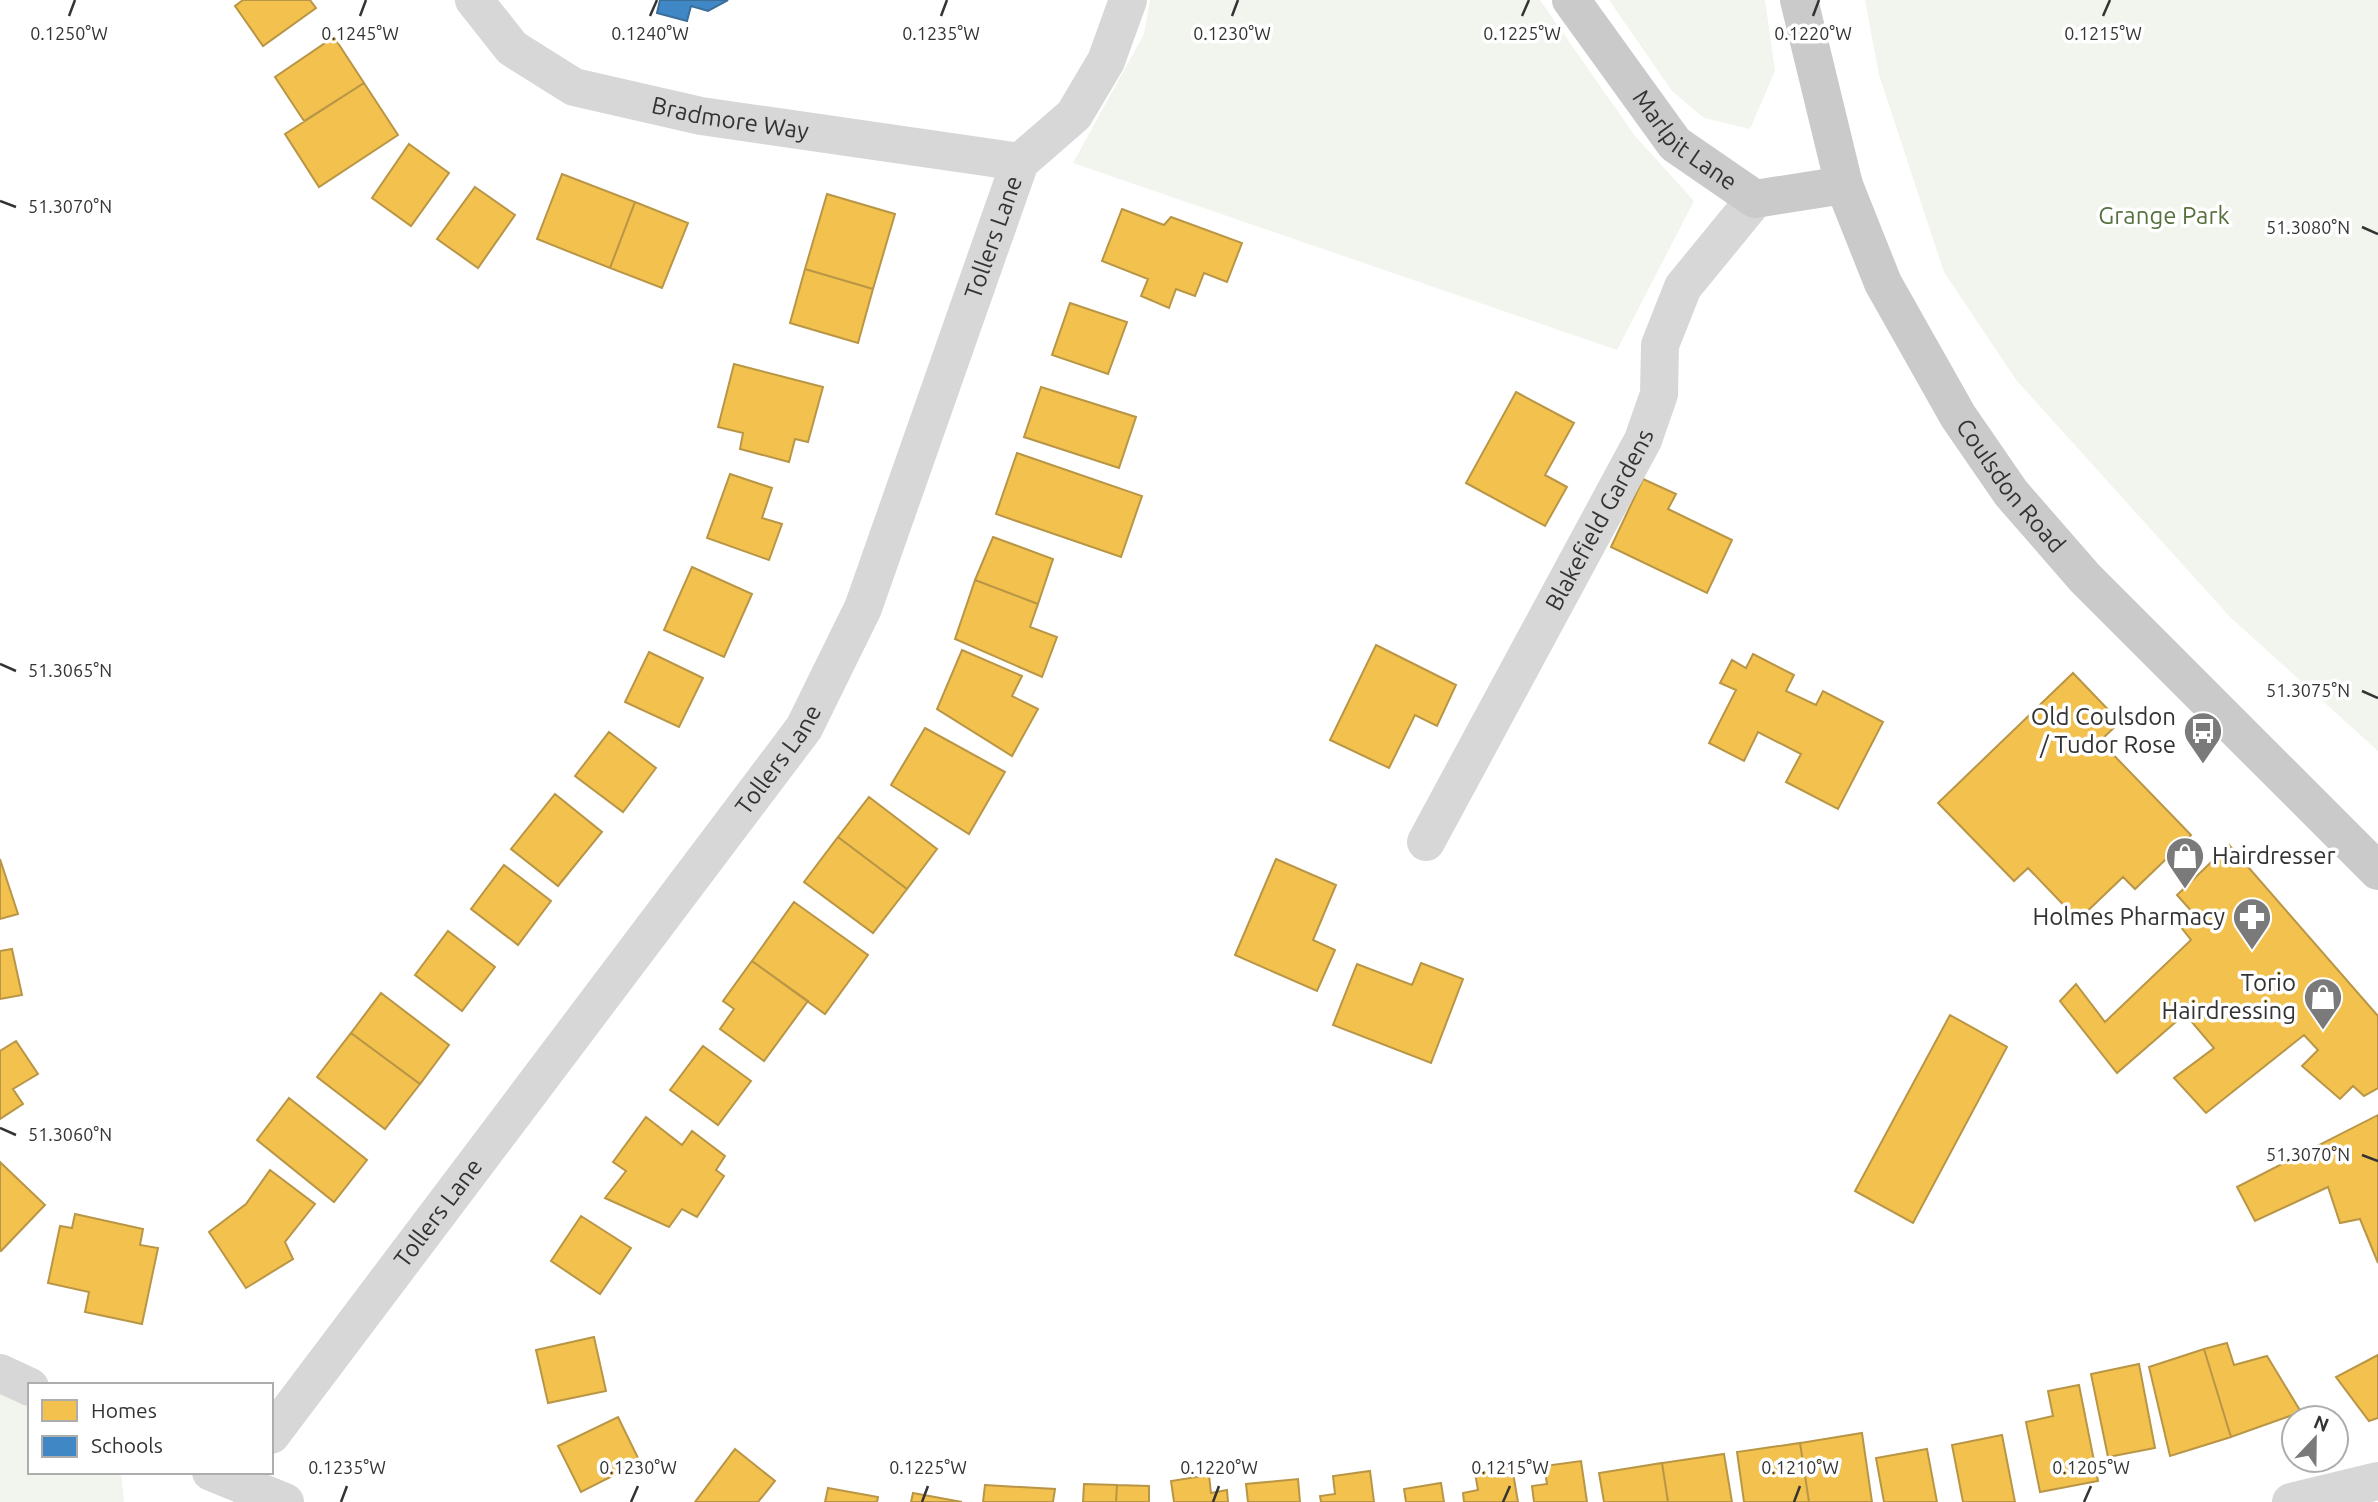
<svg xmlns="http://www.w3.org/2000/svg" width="2378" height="1502" viewBox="0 0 2378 1502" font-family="Ubuntu,sans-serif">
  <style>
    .green { fill: #f1f5ed }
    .homes { fill: #f2c14e; stroke: #b99646; stroke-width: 2 }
    .schools { fill: #3f88c5; stroke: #3b6e99; stroke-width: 2 }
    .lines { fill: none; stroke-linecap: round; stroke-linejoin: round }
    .minor { stroke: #d7d7d7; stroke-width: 38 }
    .major { stroke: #cacaca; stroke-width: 38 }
    .ticks { fill: none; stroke: #333; stroke-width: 2.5 }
    .labels { text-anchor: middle; stroke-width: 7; stroke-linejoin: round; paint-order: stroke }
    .street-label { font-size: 24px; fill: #333; stroke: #fff }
    .park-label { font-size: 24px; fill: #56703f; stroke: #fff }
    .poi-label { font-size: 24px; fill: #333; stroke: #fff; text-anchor: end }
    .ticks-label { font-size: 18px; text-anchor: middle; fill: #333; stroke: #fff; stroke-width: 7; stroke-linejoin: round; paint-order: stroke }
  </style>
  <rect width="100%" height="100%" fill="#fff"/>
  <!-- green -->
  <path class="green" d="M1150,0H1540L1635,136L1694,201L1617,350L1073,163L1144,34Z
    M1609,0H1765L1775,71L1750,129L1704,118L1672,91Z
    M1865,0H2378V751L2231,618L2017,381L1944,272L1879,75Z
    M0,1389L30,1406V1472H121L124,1502H0Z"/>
  <!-- homes -->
  <path class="homes" d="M243,0H310L316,8L263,46L235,6Z
    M334,37L364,83L304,121L275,77Z
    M364,83L398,135L319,187L285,134Z
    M409,144L449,173L411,226L372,198Z
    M562,174L635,202L610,268L537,239Z
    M475,187L515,215L478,268L437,239Z
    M827,194L895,214L873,289L805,269Z
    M635,202L688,223L662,288L610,268Z
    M1122,209L1164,225L1171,217L1242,243L1227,282L1204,273L1195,296L1176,289L1169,308L1141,296L1148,279L1102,261Z
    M805,269L873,289L858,343L790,323Z
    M1070,303L1127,322L1108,374L1052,355Z
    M734,364L823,387L808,442L795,439L789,462L740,449L743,433L718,427Z
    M1041,387L1136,417L1119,468L1024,437Z
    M1516,392L1574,423L1545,475L1567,487L1545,526L1466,483Z
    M1017,453L1142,496L1121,557L996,514Z
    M730,474L772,488L762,518L782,524L769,560L707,538Z
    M1643,479L1676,494L1668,509L1732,540L1707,593L1611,547Z
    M993,537L1053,559L1038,604L975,580Z
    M692,567L752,594L724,657L664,630Z
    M975,580L1038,604L1030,627L1057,637L1042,677L955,639Z
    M1376,645L1456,685L1437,726L1415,715L1389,768L1330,740Z
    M962,650L1022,676L1012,696L1038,709L1012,756L937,709Z
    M649,652L703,678L679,727L625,702Z
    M1753,654L1794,675L1786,691L1816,705L1823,691L1883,722L1838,809L1786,782L1801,754L1758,732L1744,761L1709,743L1736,690L1720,683L1732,660L1746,668Z
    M2073,673L2120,722L2100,741L2191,835L2135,889L2123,877L2078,920L2028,868L2014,881L1938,803Z
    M925,728L1005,772L969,834L891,785Z
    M609,732L656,768L623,812L575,776Z
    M555,794L602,832L558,886L511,849Z
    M869,797L937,849L907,889L838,837Z
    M838,837L907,889L873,933L804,882Z
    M2229,845L2378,1016V1088L2364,1096L2353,1086L2340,1099L2302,1066L2318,1050L2304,1035L2206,1113L2174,1078L2214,1048L2185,1014L2117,1073L2060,1001L2076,984L2105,1022L2191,940L2180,926L2194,914L2177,895Z
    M0,859L18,914L0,919Z
    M1276,859L1336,885L1313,940L1335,950L1317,991L1235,955Z
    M504,865L551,901L518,945L471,909Z
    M794,902L868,955L825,1014L752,961Z
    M448,931L495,967L462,1011L415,975Z
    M12,949L22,995L0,999V951Z
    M752,961L808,1001L764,1061L720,1029L734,1009L723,1001Z
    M1421,963L1463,979L1431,1063L1333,1025L1357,964L1412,985Z
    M381,993L449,1045L420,1084L351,1033Z
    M1950,1015L2007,1047L1913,1223L1855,1191Z
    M351,1033L420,1084L385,1129L317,1077Z
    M16,1041L38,1074L13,1089L23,1104L0,1119V1051Z
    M703,1046L751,1081L718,1125L670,1090Z
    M289,1098L367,1160L334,1202L257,1140Z
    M2378,1115V1263L2360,1219L2340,1223L2328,1187L2255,1221L2237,1187Z
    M646,1117L682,1145L692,1131L725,1156L716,1170L724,1176L697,1217L682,1209L669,1227L605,1198L626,1171L613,1162Z
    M0,1162L45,1205L1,1251L0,1250Z
    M270,1170L315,1204L285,1242L293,1259L246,1288L209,1232L246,1204Z
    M75,1214L143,1229L140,1245L158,1248L142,1324L85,1312L89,1292L48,1283L60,1226L72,1228Z
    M581,1216L631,1248L600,1294L551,1261Z
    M594,1337L606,1391L548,1403L536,1350Z
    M2227,1343L2234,1365L2267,1356L2301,1412L2231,1437L2204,1349Z
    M2204,1349L2231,1437L2170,1456L2149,1367Z
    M2378,1355V1418L2369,1421L2336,1377Z
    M2139,1364L2155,1448L2108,1457L2091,1374Z
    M2079,1385L2098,1481L2040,1492L2026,1422L2053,1416L2048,1391Z
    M618,1417L640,1462L581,1492L558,1446Z
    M1862,1433L1872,1502H1809L1800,1443Z
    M2002,1435L2015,1502H1963L1952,1445Z
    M1800,1443L1809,1502H1744L1737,1452Z
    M735,1449L775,1481L758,1502H695Z
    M1927,1449L1937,1502H1884L1876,1458Z
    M1724,1454L1732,1502H1668L1662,1463Z
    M1581,1461L1587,1502H1534L1532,1486L1547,1484L1544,1466Z
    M1662,1463L1668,1502H1604L1599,1473Z
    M1512,1467L1518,1502H1464L1463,1493L1478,1490L1475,1473Z
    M1370,1471L1374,1502H1321L1320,1496L1335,1494L1333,1476Z
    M1209,1475L1211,1493L1227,1490L1228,1502H1174L1171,1481Z
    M1298,1479L1300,1502H1248L1246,1484Z
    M1441,1483L1444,1502H1406L1404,1489Z
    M1084,1484L1117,1485L1116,1502H1083Z
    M985,1485L1055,1489L1053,1502H983Z
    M1117,1485L1149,1486V1502H1116Z
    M828,1488L878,1497L877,1502H825Z
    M913,1493L962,1502H911Z"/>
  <!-- schools -->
  <path class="schools" d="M660,0H728L708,11L691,6L687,21L657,13Z"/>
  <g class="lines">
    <!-- minor -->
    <g class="minor">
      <path id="s1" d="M474,0L512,48L574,87L701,116L1020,162"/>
      <path id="s2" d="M1426,842L1643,440L1659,394L1660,345L1683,287L1755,199"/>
      <path d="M0,1373L30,1387"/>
      <path id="s3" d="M271,1435L804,728L863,608L1020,162L1074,115L1106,61L1128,0"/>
      <path d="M211,1472L285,1502"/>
      <path d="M2291,1502L2378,1481"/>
    </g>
    <!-- major -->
    <g class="major">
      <path id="s4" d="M1571,0L1675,144L1755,199L1844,185"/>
      <path id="s5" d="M1799,0L1844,185L1883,283L1958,416L2011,493L2085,578L2378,871"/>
    </g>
  </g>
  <!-- ticks -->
  <path class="ticks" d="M69,16L75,0M360,16L366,0M650,16L657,0M941,16L947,0M1232,16L1238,0M1522,16L1529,0M1813,16L1819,0M2103,16L2110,0M0,201L16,207M2362,227L2378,234M0,664L16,671M2362,691L2378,698M0,1128L16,1135M2362,1155L2378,1161M341,1502L347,1486M631,1502L638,1486M922,1502L928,1486M1213,1502L1219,1486M1503,1502L1510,1486M1794,1502L1800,1486M2084,1502L2091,1486"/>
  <!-- icons -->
  <defs>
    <g id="bus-pin" transform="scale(2.0125)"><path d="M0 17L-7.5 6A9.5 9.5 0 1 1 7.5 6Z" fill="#7a7a7a" stroke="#fff"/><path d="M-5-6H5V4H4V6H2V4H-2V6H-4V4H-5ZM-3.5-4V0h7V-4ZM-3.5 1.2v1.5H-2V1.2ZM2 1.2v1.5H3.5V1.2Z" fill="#fff"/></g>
    <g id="shop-pin" transform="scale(2.0125)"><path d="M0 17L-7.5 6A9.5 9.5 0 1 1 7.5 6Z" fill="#7a7a7a" stroke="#fff"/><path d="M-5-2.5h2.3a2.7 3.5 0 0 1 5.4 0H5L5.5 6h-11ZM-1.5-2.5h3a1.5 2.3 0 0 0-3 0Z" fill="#fff"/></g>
    <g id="pharmacy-pin" transform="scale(2.0125)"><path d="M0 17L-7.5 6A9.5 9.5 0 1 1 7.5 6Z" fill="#7a7a7a" stroke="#fff"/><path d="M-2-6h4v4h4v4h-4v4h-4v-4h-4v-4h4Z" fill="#fff"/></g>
  </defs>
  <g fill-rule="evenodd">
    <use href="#bus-pin" x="2203" y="731"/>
    <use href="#shop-pin" x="2185" y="856"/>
    <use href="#pharmacy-pin" x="2252" y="917"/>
    <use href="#shop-pin" x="2323" y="997"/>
  </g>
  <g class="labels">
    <!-- street labels -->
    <g class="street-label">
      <text dy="8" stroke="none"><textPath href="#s1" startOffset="294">Bradmore Way</textPath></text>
      <text dy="8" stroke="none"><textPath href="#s4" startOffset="182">Marlpit Lane</textPath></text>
      <text dy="8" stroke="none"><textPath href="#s3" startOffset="1412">Tollers Lane</textPath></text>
      <text dy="8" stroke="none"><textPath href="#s5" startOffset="536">Coulsdon Road</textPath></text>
      <text dy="8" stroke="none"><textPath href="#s2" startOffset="366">Blakefield Gardens</textPath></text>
      <text dy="8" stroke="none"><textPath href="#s3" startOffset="845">Tollers Lane</textPath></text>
      <text dy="8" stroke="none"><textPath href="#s3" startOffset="278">Tollers Lane</textPath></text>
    </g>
    <!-- park labels -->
    <g class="park-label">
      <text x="2164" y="224">Grange Park</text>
    </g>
    <!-- poi labels -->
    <g class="poi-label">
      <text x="2176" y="725">Old Coulsdon<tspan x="2176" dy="28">/ Tudor Rose</tspan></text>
      <text x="2212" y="864" text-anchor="start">Hairdresser</text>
      <text x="2225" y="925">Holmes Pharmacy</text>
      <text x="2296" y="991">Torio<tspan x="2296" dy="28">Hairdressing</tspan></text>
    </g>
  </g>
  <g class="ticks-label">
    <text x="360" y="40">0.1245°W</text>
    <text x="1232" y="40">0.1230°W</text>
    <text x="2103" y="40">0.1215°W</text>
    <text x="69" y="40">0.1250°W</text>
    <text x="650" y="40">0.1240°W</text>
    <text x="941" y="40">0.1235°W</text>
    <text x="1522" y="40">0.1225°W</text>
    <text x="1813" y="40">0.1220°W</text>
    <text x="70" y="213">51.3070°N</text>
    <text x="2308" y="234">51.3080°N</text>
    <text x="70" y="677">51.3065°N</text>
    <text x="2308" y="697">51.3075°N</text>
    <text x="70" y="1141">51.3060°N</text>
    <text x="2308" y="1161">51.3070°N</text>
    <text x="347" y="1474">0.1235°W</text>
    <text x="638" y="1474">0.1230°W</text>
    <text x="928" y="1474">0.1225°W</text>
    <text x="1219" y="1474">0.1220°W</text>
    <text x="1510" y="1474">0.1215°W</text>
    <text x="1800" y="1474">0.1210°W</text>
    <text x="2091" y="1474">0.1205°W</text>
  </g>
  <!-- legend -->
  <rect x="28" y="1383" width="245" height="91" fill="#ffffff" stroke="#adadad" stroke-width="2"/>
  <rect x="42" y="1400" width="35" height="21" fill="#f2c14e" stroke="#adadad" stroke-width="2"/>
  <text x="91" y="1418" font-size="21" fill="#333333">Homes</text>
  <rect x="42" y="1436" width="35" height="21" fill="#3f88c5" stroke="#adadad" stroke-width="2"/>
  <text x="91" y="1453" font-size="21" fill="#333333">Schools</text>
  <!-- north arrow -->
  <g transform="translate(2315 1439) rotate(22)"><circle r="33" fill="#ffffff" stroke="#adadad" stroke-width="2"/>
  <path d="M0-5L12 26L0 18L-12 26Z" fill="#7a7a7a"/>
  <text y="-10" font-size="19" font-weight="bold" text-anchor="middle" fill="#333333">N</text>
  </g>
</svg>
